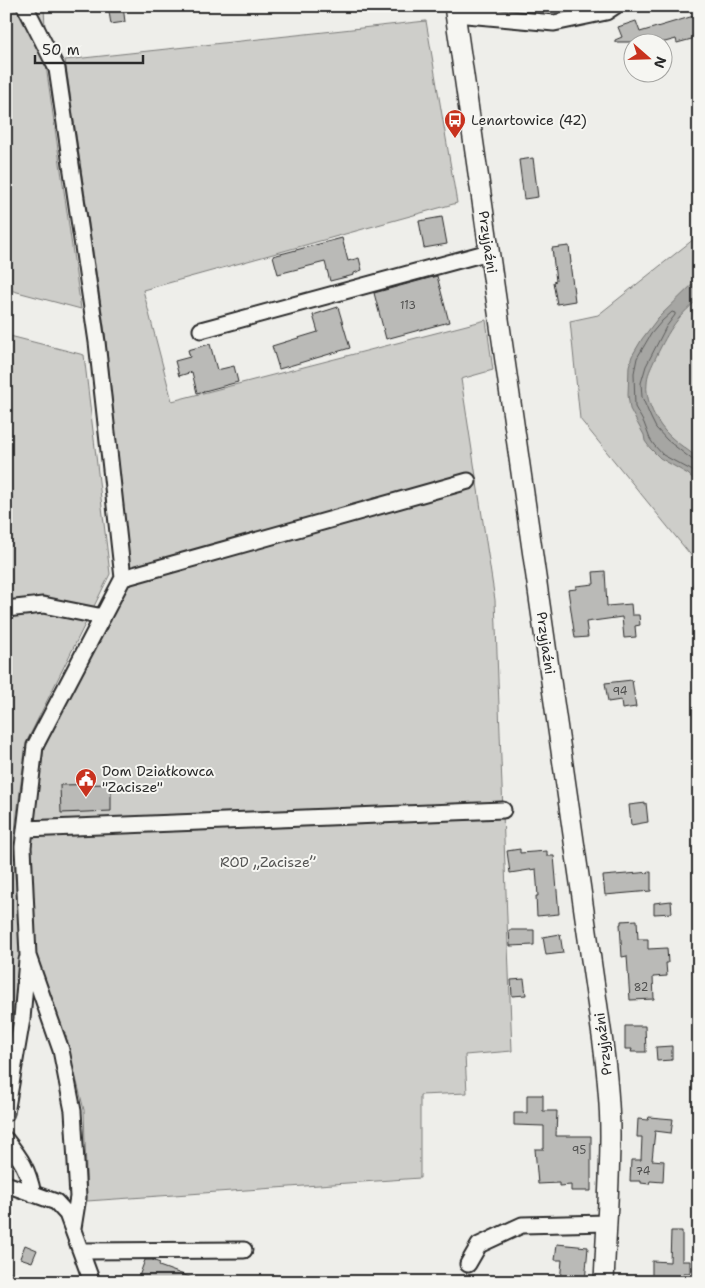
<svg xmlns="http://www.w3.org/2000/svg" width="705" height="1288" viewBox="0 0 705 1288" font-family="'Shantell Sans',sans-serif">
  <style>
    .green { fill: #cececa; stroke: #7c7c7a }
    .water { fill: #a6a6a3; stroke: #757573 }
    .lines { fill: none; stroke-linecap: round; stroke-linejoin: round }
    .shore { stroke: #5c5c5b; stroke-width: 1 }
    .building { fill: #babab7; stroke: #2b2b2b }
    .minor-casing { stroke: #2b2b2b; stroke-width: 19 }
    .major-casing { stroke: #2b2b2b; stroke-width: 22 }
    .minor { stroke: #f6f6f2; stroke-width: 15 }
    .major { stroke: #f6f6f2; stroke-width: 19 }
    .labels { text-anchor: middle; stroke-width: 4; stroke-linejoin: round; paint-order: stroke }
    .number-label { font-size: 11px; fill: #4f4f4e }
    .poi-label { font-size: 14px; fill: #2b2b2b; stroke: #f6f6f2; text-anchor: start }
    .street-label { font-size: 14px; fill: #2b2b2b; stroke: #f6f6f2 }
    .park-label { font-size: 14px; fill: #545453; stroke: #f6f6f2 }
  </style>
  <rect width="100%" height="100%" fill="#eeeeea"/>
  <filter id="ink" filterUnits="userSpaceOnUse"><feTurbulence type="fractalNoise" baseFrequency=".02" numOctaves="2"/><feDisplacementMap in="SourceGraphic" scale="10" xChannelSelector="R" yChannelSelector="G"/><feConvolveMatrix kernelMatrix="1 2 1 2 8 2 1 2 1" color-interpolation-filters="sRGB"/></filter>
  <g filter="url(#ink)">
    <!-- green -->
    <path class="green" d="M6,6H44L47,73L81,309L6,289Z
      M426,21L457,203L143,290L172,401L486,320L493,370L461,379L495,600L512,1051L465,1055L467,1093L420,1095V1178L87,1201L84,1110L68,1046L36,953L30,846L44,748L131,578L105,333L65,60Z
      M699,235V567L698,564L580,419L570,321L598,315Z
      M6,335L84,355L110,574L26,743L13,847L21,957L6,1058Z"/>
    <!-- water -->
    <path class="water" d="M699,278V299C675,318 667,334 654,361C651,368 647,375 647,383C645,397 653,415 661,426C671,440 686,448 699,459V484L688,474L660,458L650,448L645,441L644,435L639,426L630,409L628,395L629,366L632,356L642,339L658,318Z"/>
    <g class="lines">
      <!-- shore -->
      <path class="shore" d="M699,462L694,461L667,440L656,428L651,418L642,397L641,383L646,366L666,327L675,315V313L672,312L662,321L651,334L637,358L634,373L635,407L644,423L650,439L654,445L663,455L691,470L699,477"/>
    </g>
    <!-- building -->
    <path class="building" d="M108,6H123L125,22L111,24Z
      M697,15L699,21V37L677,43L676,39L665,42H615V40L622,37L618,27L636,21L640,32Z
      M533,158L538,197L524,199L519,160Z
      M442,217L447,244L424,248L419,221Z
      M342,238L348,261L359,258L362,270L354,273V275L330,281L325,262L278,274L273,256Z
      M569,246L571,263H570L575,301L557,304L553,282L556,281L552,248Z
      M437,276L449,322L386,339L374,293Z
      M338,307L350,348L279,369L272,346L318,332L313,315Z
      M210,344L217,370L234,366L238,382L197,393L192,372L179,376L175,361L190,357L188,350Z
      M605,571L607,606L631,604L632,615H639L640,625L635,626L636,637L624,638L622,617L586,622L588,637L575,638L568,590L576,589V586L594,584L593,572Z
      M632,680L636,707L622,709L621,700L608,702L605,683Z
      M111,784V811L61,813L60,785Z
      M646,803L648,822L631,825L629,805Z
      M520,849V853L547,851V856H554L559,914L537,916L536,896H538L536,869L510,873L507,851Z
      M651,872V891L605,895L603,876Z
      M671,901L672,913L654,914V903Z
      M637,920L638,939H648V949L667,948L668,963H666L667,976L653,977L654,999L630,1000L627,956L622,957L620,924H621V921Z
      M509,930H534V945L510,946Z
      M560,934L563,953L546,955L543,937Z
      M524,979L526,995L512,996L511,980Z
      M625,1026H645L646,1052H631L632,1049H625Z
      M672,1046V1060L657,1061L656,1047Z
      M527,1095H543V1111H557L556,1136H591V1191H571V1185L559,1186V1183L538,1184L535,1149H544V1126L514,1125V1113H527Z
      M649,1117L673,1119L671,1133L655,1131L652,1160L664,1161L663,1182L650,1181L649,1184L641,1183V1181H630L631,1160H641L642,1137H637L638,1119L648,1120Z
      M671,1231H682V1261H690V1273H683V1282H652V1261L670,1262Z
      M557,1244L588,1247L585,1282H560L562,1260H555Z
      M25,1245L37,1250L32,1262L20,1258Z
      M145,1260H152L160,1263L159,1266L198,1280L197,1282H137Z"/>
    <g class="lines">
      <!-- minor casing -->
      <g class="minor-casing">
        <path id="minor" d="M25,6L57,69L97,342L123,578L35,746L23,847L28,956L61,1050L73,1111L78,1197L73,1228
          M455,14L554,23L606,12L615,6
          M201,330L489,252
          M123,578L468,481
          M6,609L43,605L103,617
          M25,829L503,810
          M6,1113L22,1019L27,960
          M6,1140C21,1159 28,1169 33,1194
          M6,1184L56,1202L67,1214L92,1282
          M81,1251L244,1250
          M468,1264L479,1245L522,1225L607,1223
          M6,1280L11,1282"/>
      </g>
      <!-- major casing -->
      <g class="major-casing">
        <path id="major" d="M454,6L603,1043C607,1074 610,1105 610,1135C610,1184 606,1233 604,1282"/>
      </g>
      <!-- minor -->
      <use href="#minor" class="minor"/>
      <!-- major -->
      <use href="#major" class="major"/>
    </g>
  </g>
  <!-- icons -->
  <defs>
    <g id="bus-pin" transform="scale(1.125)"><path d="M0 17L-7.5 6A9.5 9.5 0 1 1 7.5 6Z" fill="#c8321e" stroke="#f6f6f2"/><path d="M-5-6H5V4H4V6H2V4H-2V6H-4V4H-5ZM-3.5-4V0h7V-4ZM-3.5 1.2v1.5H-2V1.2ZM2 1.2v1.5H3.5V1.2Z" fill="#fff"/></g>
    <g id="civic-pin" transform="scale(1.125)"><path d="M0 17L-7.5 6A9.5 9.5 0 1 1 7.5 6Z" fill="#c8321e" stroke="#f6f6f2"/><path d="M-.6-6.5H3V-4.5H.6V-3L4-1V1h2V6H-6V1h2V-1L-.6-3ZM-1.2 2.5V6h2.4V2.5Z" fill="#fff"/></g>
  </defs>
  <g fill-rule="evenodd">
    <use href="#bus-pin" x="455" y="120"/>
    <use href="#civic-pin" x="86" y="779"/>
  </g>
  <g class="labels">
    <!-- number labels -->
    <g class="number-label">
      <text x="408" y="309">113</text>
      <text x="620" y="695">94</text>
      <text x="641" y="991">82</text>
      <text x="579" y="1154">95</text>
      <text x="643" y="1175">74</text>
    </g>
    <!-- poi labels -->
    <g class="poi-label">
      <text x="471" y="125">Lenartowice (42)</text>
      <text x="102" y="776">Dom Działkowca<tspan x="102" dy="16">"Zacisze"</tspan></text>
    </g>
    <!-- street labels -->
    <g class="street-label">
      <text transform="translate(488 242) rotate(82)" y="5">Przyjaźni</text>
      <text transform="translate(546 643) rotate(82)" y="5">Przyjaźni</text>
      <text transform="translate(603 1044) rotate(-97)" y="5">Przyjaźni</text>
    </g>
    <!-- park labels -->
    <g class="park-label">
      <text x="268" y="867">ROD „Zacisze”</text>
    </g>
  </g>
  <!-- margin -->
  <rect width="705" height="1288" fill="none" stroke="#f6f6f2" stroke-width="25"/>
  <rect x="12" y="12" width="680" height="1263" fill="none" stroke="#2b2b2b" stroke-width="2" filter="url(#ink)"/>
  <!-- north arrow -->
  <g transform="translate(648 58) rotate(110)"><circle r="24" fill="#f6f6f2" stroke="#a5a5a2"/>
  <path d="M0-4L9 19L0 12L-9 19Z" fill="#c8321e"/>
  <text y="-8" font-size="14" font-weight="bold" text-anchor="middle" fill="#2b2b2b">N</text>
  </g>
  <!-- scale -->
  <path d="M35 55v8h108v-8" fill="none" stroke="#2b2b2b" stroke-width="2.5"/>
  <text x="42" y="55" font-size="15" fill="#2b2b2b" stroke="#f6f6f2" stroke-width="4" paint-order="stroke">50 m</text>
</svg>
